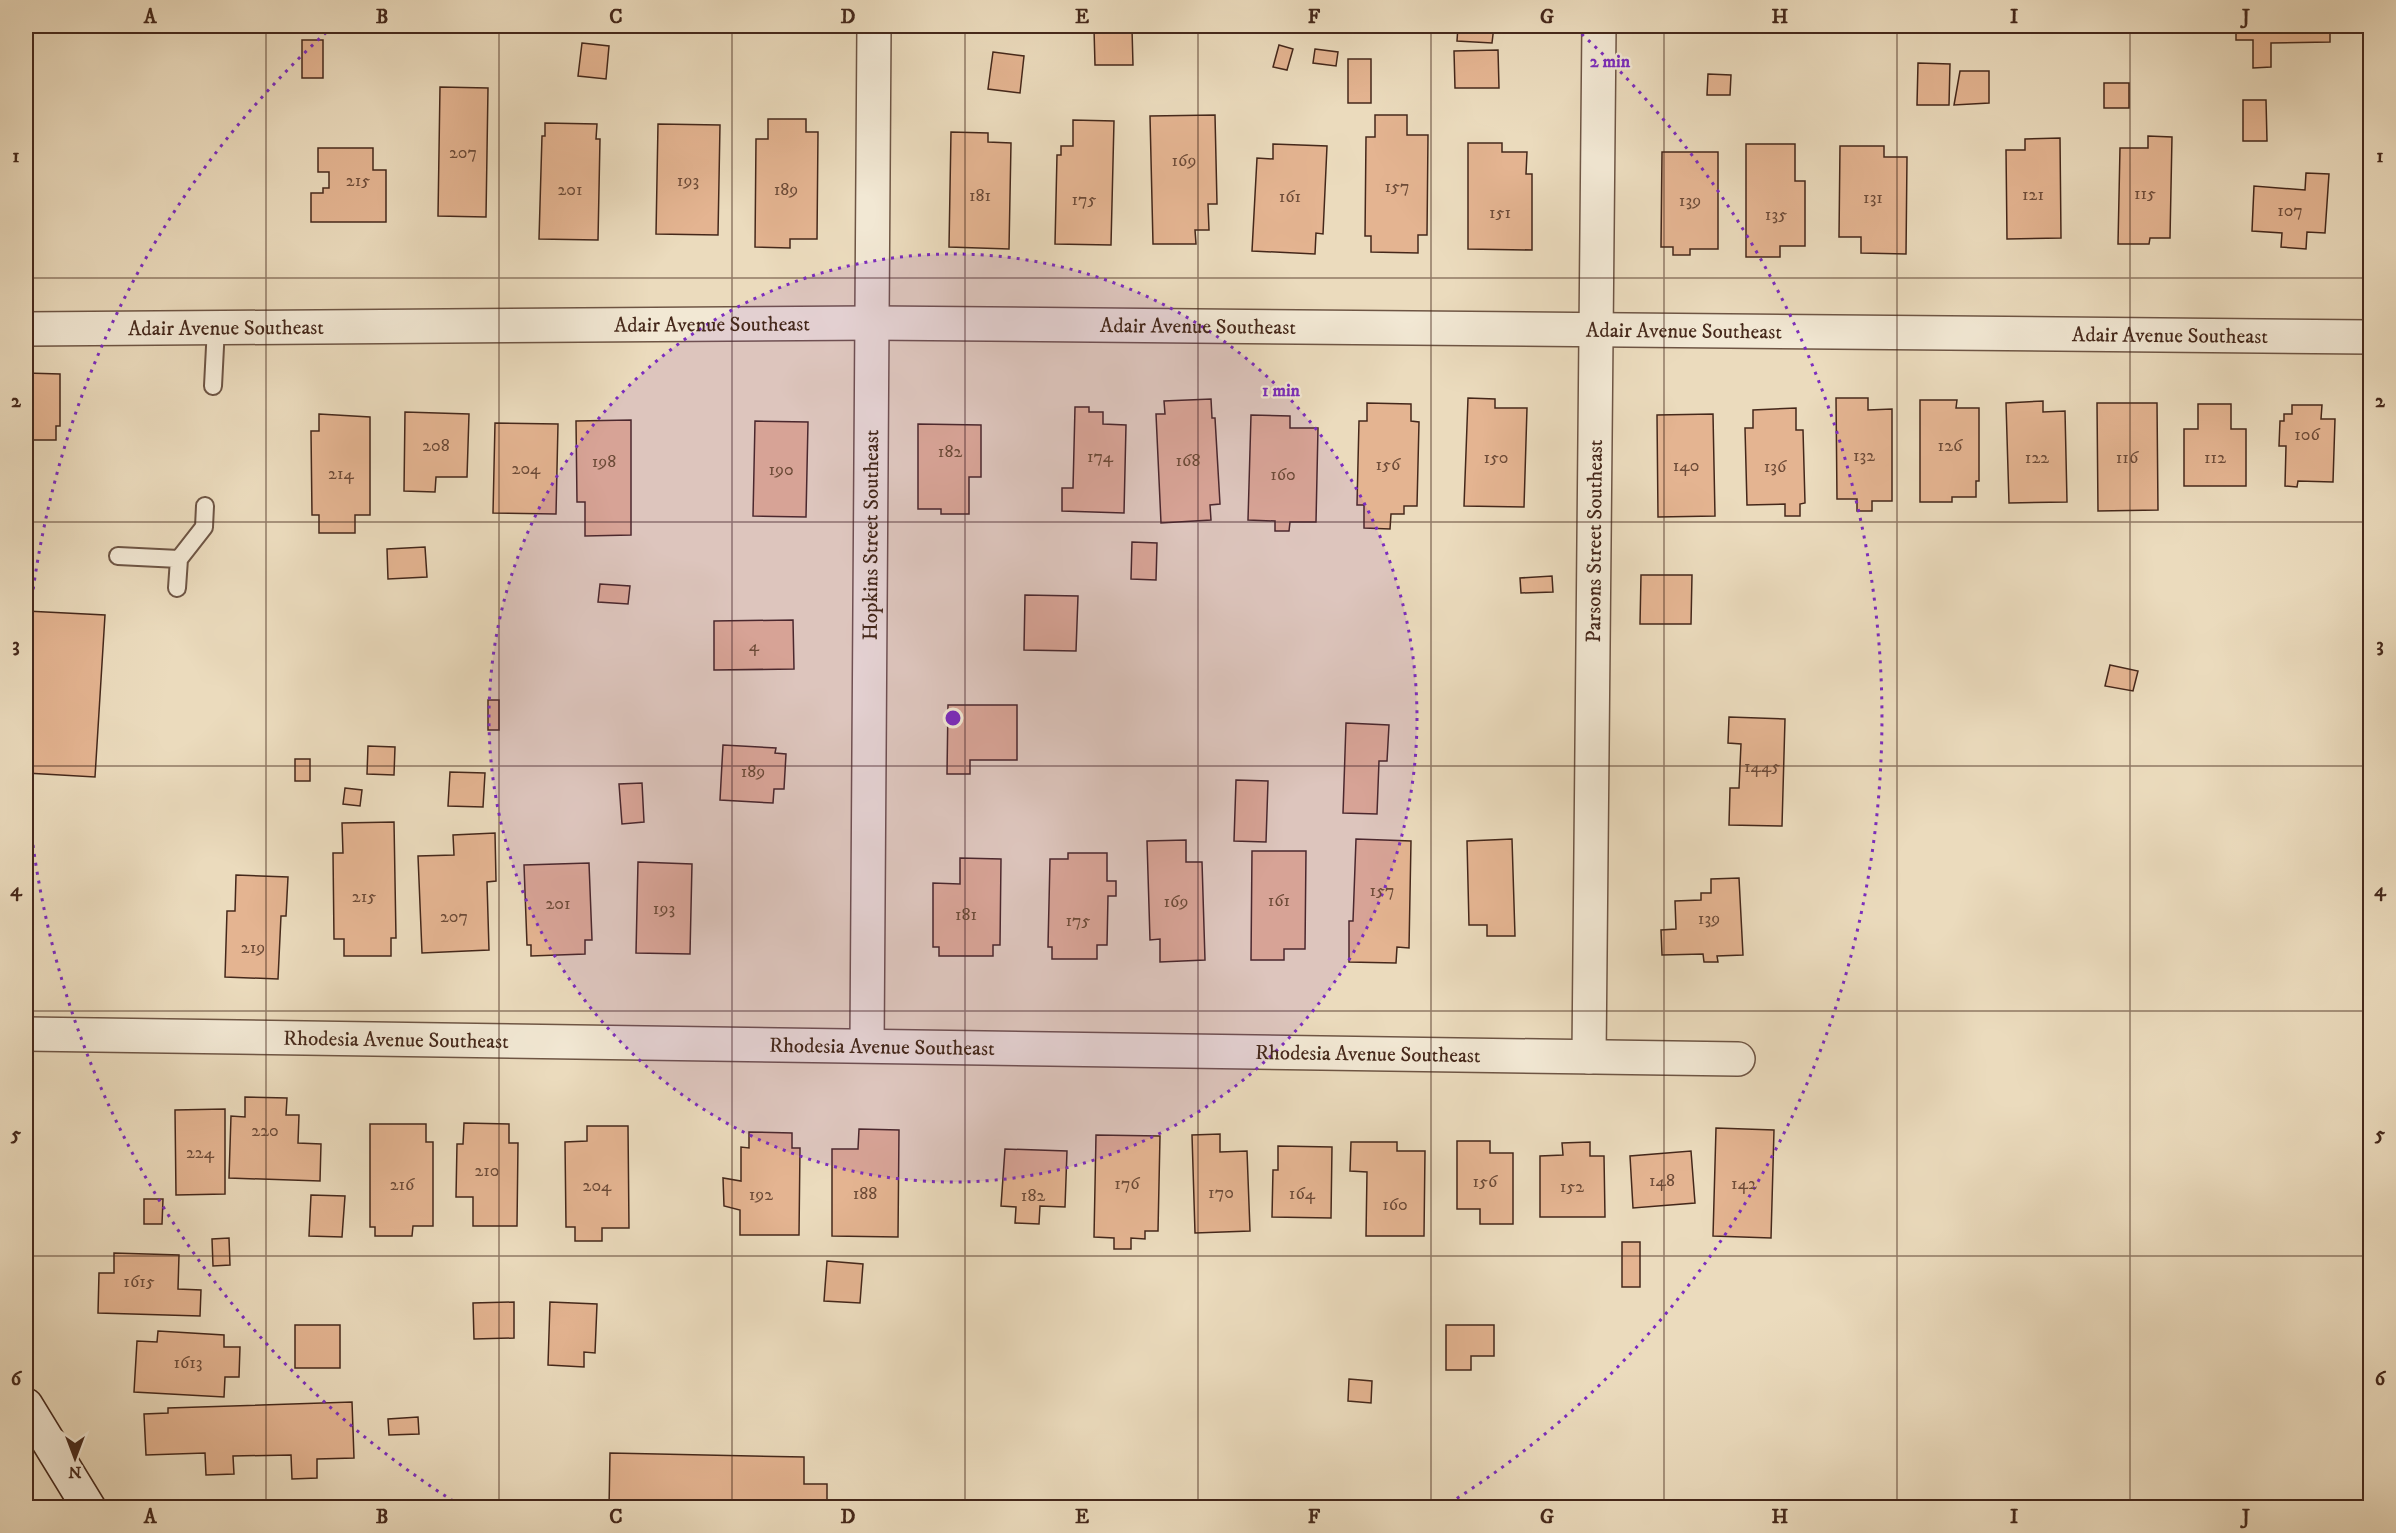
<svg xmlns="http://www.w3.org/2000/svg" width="2396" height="1533" viewBox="0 0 2396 1533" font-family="'IM FELL DW Pica',serif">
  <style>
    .building { fill: #e4b491; stroke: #45281b; stroke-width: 1.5 }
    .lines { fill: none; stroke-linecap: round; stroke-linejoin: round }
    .lane-casing { stroke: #6e5544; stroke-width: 20 }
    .street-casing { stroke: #6e5544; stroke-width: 36 }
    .secondary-casing { stroke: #45281b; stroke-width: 36 }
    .lane { stroke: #f2e8d4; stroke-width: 16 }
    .street { stroke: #f2e8d4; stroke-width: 33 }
    .secondary { stroke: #f2e8d4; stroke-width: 33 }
    .grid { fill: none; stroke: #45281b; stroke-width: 1.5; stroke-opacity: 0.55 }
    .ring { fill: none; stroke: #7b2cbf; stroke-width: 3; stroke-dasharray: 3 6 }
    .labels { text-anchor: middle; stroke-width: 4.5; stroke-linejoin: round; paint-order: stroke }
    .number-label { font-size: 18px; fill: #6d4b38 }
    .street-label { font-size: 21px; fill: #45281b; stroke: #f2e8d4 }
    .centre { fill: #7b2cbf; stroke: #f2e8d4; stroke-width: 3 }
    .ring-label { font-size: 18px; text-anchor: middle; font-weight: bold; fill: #7b2cbf; stroke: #f2e8d4; stroke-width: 4.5; stroke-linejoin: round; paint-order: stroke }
    .neatline { fill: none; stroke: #45281b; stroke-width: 2 }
    .grid-label { font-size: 20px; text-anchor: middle; font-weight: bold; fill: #45281b }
  </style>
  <rect width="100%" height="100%" fill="#ebdbbd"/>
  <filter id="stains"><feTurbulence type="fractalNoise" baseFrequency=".00333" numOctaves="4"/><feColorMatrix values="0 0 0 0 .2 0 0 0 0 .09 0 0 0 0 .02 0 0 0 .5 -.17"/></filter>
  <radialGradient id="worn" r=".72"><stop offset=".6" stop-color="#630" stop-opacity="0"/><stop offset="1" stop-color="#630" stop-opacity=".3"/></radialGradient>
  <!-- building -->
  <path class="building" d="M949,26H1017V28H949Z
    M1458,26H1494L1492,43L1457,41Z
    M2236,26H2330V42L2271,43V67L2253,68V40H2236Z
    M1094,29H1132L1133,65H1095Z
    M302,40H323V78H302Z
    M582,43L609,46L606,79L578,76Z
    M1279,45L1293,49L1287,70L1273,67Z
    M1315,49L1338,52L1336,66L1313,63Z
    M1498,50L1499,88H1455L1454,51Z
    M993,52L1024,56L1020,93L988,89Z
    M1348,59H1371V103H1348Z
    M1918,63L1950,64L1949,105H1917Z
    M1960,71H1989V103L1954,105Z
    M1708,74L1731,75L1730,95H1707Z
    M2104,83H2129V108H2104Z
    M440,87L488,88L486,217L438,216Z
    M2243,100H2266L2267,141H2243Z
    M1215,115L1217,204H1208L1209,230H1195L1196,244H1153L1150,116Z
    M1375,115H1407V135H1428L1427,235H1418V253L1371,252V236H1365L1366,137H1375Z
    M768,119H806V132H818L817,239H790V248L755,247L756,139H768Z
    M1073,120L1114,121L1111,245L1055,244L1057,155H1061V146H1073Z
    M545,123L597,124L596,139H600L598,240L539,239L542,136H545Z
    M658,124L720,125L718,235L656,234Z
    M951,132L988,133V142L1011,143L1009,249L949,247Z
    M2148,136L2172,137L2170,238H2150L2149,244H2118L2120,148H2148Z
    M2060,138L2061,238L2007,239L2006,150H2025V139Z
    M1468,143H1502V152H1527L1526,174H1532V250L1468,249Z
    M1273,144L1327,146L1323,234L1316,233L1315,254L1252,251L1257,158L1273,159Z
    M1746,144H1795V181H1805V246H1780V257H1746Z
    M1840,146H1884V157H1907L1906,254L1861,253V237H1839Z
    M318,148H373V170H386V222H311V193H323V188H329V172H318Z
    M1662,152H1718V249H1690V255H1673V247H1661Z
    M2306,173L2329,174L2325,233L2307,232L2306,249L2281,247L2282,233L2252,231L2254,186L2305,190Z
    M26,373L60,374V426H56V440H26Z
    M1468,398L1495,399V408H1527L1524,507L1464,506Z
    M1836,398H1868V410L1892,409V501H1872V511H1857V499H1837Z
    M1211,399L1212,418H1215L1220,504L1210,505L1211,520L1161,523L1156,414H1165L1164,401Z
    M1920,400H1957L1956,408H1979V481H1976V497H1952V502H1920Z
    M2043,401V412L2065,411L2067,502L2009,503L2006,403Z
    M1367,403L1411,404V421L1419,422L1417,506H1404V514H1391L1390,529L1364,528V505H1357L1359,421H1367Z
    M2097,403H2157L2158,510L2098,511Z
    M2198,404H2231V429H2246V486H2184V429H2198Z
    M2292,405H2322L2321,419H2335L2333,482L2298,481L2297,487L2285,486L2286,446H2279L2280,421H2284V414H2292Z
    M1075,407H1089V412H1103V424L1126,425L1124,513L1062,511V488H1073Z
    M1796,408V430H1803L1805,503L1800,504V516H1785V504L1747,505L1745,428H1753V410Z
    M405,412L469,414L467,477H436L435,492L404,491Z
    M319,414L370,417V515H355V533H319V515H312L311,431H319Z
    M1713,414L1715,516L1658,517L1657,415Z
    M1251,415L1290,416V428H1318L1316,522H1290L1289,531H1275V521L1248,520Z
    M631,420V535L585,536V502H577L576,421Z
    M755,421L808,422L806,517L753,516Z
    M495,423L558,424L556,514L493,513Z
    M918,424L981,425V477H969V514H941V509H918Z
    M1132,542L1157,543L1156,580L1131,579Z
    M425,547L427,577L388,579L387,549Z
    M1641,575H1692L1691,624H1640Z
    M1552,576L1553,592L1521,593L1520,578Z
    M600,584L630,586L628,604L598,602Z
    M1025,595L1078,596L1076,651L1024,650Z
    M26,611L105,615L95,777L26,773Z
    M793,620L794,669L714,670V621Z
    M2110,665L2138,671L2133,691L2105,686Z
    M488,700H499V730H488Z
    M948,705H1017V760H970V774H947Z
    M1729,717L1785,719L1782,826L1729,825L1730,788H1739L1741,744L1728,743Z
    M1346,723L1389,725L1387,761H1379L1377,814L1343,813Z
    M723,745L776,748L775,753L786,754L784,789H774L773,803L720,800Z
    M368,746L395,747L394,775L367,774Z
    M295,759H310V781H295Z
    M450,772L485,773L483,807L448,806Z
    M1236,780L1268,781L1266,842L1234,841Z
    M642,783L644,822L622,824L619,784Z
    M345,788L362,790L360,806L343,804Z
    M394,822L396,938H391V956H344V939H334L333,853H343L342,823Z
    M495,833L496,881L487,882L489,950L422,953L418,856L454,855L453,835Z
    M1356,839L1411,841L1409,948L1397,947L1396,963L1349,962V921H1353Z
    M1512,839L1515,936H1487V925H1469L1467,841Z
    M1186,840V862H1202L1205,960L1160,962V939L1150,940L1147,841Z
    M1252,851H1306L1305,949H1284V960H1251Z
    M1068,853H1107V881H1116V896H1108L1107,945H1097V959H1052V947H1048L1050,859H1068Z
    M960,858L1001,859L1000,945H993V956H939V947H933V883L960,884Z
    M638,862L692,864L690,954L636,953Z
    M589,863L592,940H585V954L531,956V945H527L524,865Z
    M236,875L288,877L286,916H281L278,979L225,977L227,911H235Z
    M1739,878L1743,955L1717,956L1718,962H1704L1703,954L1662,955L1661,930L1676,929L1675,901L1701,900V893H1711V879Z
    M245,1097L287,1098L286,1115H299L298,1143L321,1144L320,1181L229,1178L231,1116L245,1117Z
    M225,1109V1194L176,1195L175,1110Z
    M464,1123L509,1124V1143H518L517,1226H473V1197H456L457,1144H463Z
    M370,1124H426V1142H433V1226H413L412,1236H375V1227H370Z
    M587,1126H628L629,1228H602V1241H575V1227H566L565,1142L587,1141Z
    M1716,1128L1774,1130L1771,1238L1713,1236Z
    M859,1129L899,1130L898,1237L832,1236V1149H858Z
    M749,1132L792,1133V1148H800L799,1235H740V1210L724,1206L723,1178L741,1181V1147L749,1148Z
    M1220,1134V1152L1247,1151L1250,1231L1195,1233L1192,1135Z
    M1096,1135L1160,1136L1158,1231H1145V1239L1131,1238V1249H1114V1238L1094,1237Z
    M1457,1141H1490V1153H1513V1224H1480V1209H1457Z
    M1351,1142H1397V1151H1425L1424,1236H1366L1367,1172L1350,1171Z
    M1590,1142V1156H1604L1605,1217H1540V1156L1563,1155L1562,1143Z
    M1278,1146L1332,1147L1331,1218L1272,1217L1273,1170H1278Z
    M1005,1149L1067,1151L1065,1207L1040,1206L1039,1224L1015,1223L1016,1207L1001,1206Z
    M1691,1151L1695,1203L1633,1208L1630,1156Z
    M311,1195L345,1196L342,1237L309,1236Z
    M144,1199H163L162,1224H144Z
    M229,1238L230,1265L213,1266L212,1239Z
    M1622,1242H1640V1287H1622Z
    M114,1253L179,1255L178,1289L201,1290L200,1316L98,1313L99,1273H114Z
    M827,1261L863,1264L860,1303L824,1301Z
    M514,1302V1338L474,1339L473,1303Z
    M550,1302L597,1304L595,1353L584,1352V1367L548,1365Z
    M295,1325H340V1368H295Z
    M1446,1325H1494V1356H1471V1370H1446Z
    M158,1331L224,1335V1347H240L239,1377H225L224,1397L134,1392L137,1341L157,1342Z
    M1349,1379L1372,1381L1371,1403L1348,1401Z
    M352,1402L354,1458L317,1459V1478L292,1479L291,1455L233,1456L234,1474L206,1475L205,1453L146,1455L144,1414L168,1413V1408Z
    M418,1417L419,1434L389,1435L388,1419Z
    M610,1453L804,1457V1484H827V1502L803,1501V1508H609Z"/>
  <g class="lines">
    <!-- lane casing -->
    <g class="lane-casing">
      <path id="lane" d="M213,386L216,327
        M118,556L179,559
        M177,588L179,559L204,527L205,506"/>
    </g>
    <!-- street casing -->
    <g class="street-casing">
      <g id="street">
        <path id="s1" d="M26,329L873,323L2370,337"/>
        <path id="s2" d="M26,1034L1738,1059"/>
        <path id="s3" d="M867,1045L874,26"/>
        <path id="s4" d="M1589,1057L1599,26"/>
      </g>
    </g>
    <!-- secondary casing -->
    <g class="secondary-casing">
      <path id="secondary" d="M26,1405L89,1508"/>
    </g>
    <!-- lane -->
    <use href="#lane" class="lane"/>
    <!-- street -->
    <use href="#street" class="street"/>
    <!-- secondary -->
    <use href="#secondary" class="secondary"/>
  </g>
  <!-- grid -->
  <path class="grid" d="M266,26V1508M499,26V1508M732,26V1508M965,26V1508M1198,26V1508M1431,26V1508M1664,26V1508M1897,26V1508M2130,26V1508M26,278H2370M26,522H2370M26,766H2370M26,1011H2370M26,1256H2370"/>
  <!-- distance rings -->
  <circle cx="953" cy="718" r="464" fill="#7b2cbf" fill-opacity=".12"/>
  <g class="ring">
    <circle cx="953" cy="718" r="464"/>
    <path d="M461 1506A929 929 0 0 1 26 775M26 661A929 929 0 0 1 331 28M1575 28A929 929 0 0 1 1445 1506"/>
  </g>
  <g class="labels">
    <!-- number labels -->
    <g class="number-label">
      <text x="463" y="158">207</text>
      <text x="1184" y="166">169</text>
      <text x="358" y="186">215</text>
      <text x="688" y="186">193</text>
      <text x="1397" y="192">157</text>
      <text x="570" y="195">201</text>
      <text x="786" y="195">189</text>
      <text x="2145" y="199">115</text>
      <text x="2033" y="200">121</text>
      <text x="980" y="201">181</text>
      <text x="1290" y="202">161</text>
      <text x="1873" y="203">131</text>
      <text x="1084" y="205">175</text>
      <text x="1690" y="206">139</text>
      <text x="2290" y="216">107</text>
      <text x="1500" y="218">151</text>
      <text x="1776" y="220">135</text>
      <text x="2307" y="440">106</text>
      <text x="436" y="451">208</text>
      <text x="1950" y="451">126</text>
      <text x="950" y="457">182</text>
      <text x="1864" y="461">132</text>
      <text x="1100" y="462">174</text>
      <text x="1496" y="463">150</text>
      <text x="2037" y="463">122</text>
      <text x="2127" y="463">116</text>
      <text x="2215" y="463">112</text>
      <text x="1188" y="466">168</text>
      <text x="604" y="467">198</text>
      <text x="1388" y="470">156</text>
      <text x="1686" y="471">140</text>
      <text x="1775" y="472">136</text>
      <text x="526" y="474">204</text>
      <text x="781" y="475">190</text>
      <text x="341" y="479">214</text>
      <text x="1283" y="480">160</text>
      <text x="754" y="651">4</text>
      <text x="1762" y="772">1445</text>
      <text x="753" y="777">189</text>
      <text x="1382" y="896">157</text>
      <text x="364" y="902">215</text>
      <text x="1279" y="906">161</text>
      <text x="1176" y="907">169</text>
      <text x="558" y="909">201</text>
      <text x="664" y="914">193</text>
      <text x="966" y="920">181</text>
      <text x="454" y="922">207</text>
      <text x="1709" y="924">139</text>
      <text x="1078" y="926">175</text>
      <text x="253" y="953">219</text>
      <text x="265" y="1136">220</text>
      <text x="200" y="1158">224</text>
      <text x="487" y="1176">210</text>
      <text x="1662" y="1186">148</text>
      <text x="1485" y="1187">156</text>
      <text x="1127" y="1189">176</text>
      <text x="1744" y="1189">142</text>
      <text x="402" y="1190">216</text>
      <text x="597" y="1191">204</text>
      <text x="1572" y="1192">152</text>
      <text x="1221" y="1198">170</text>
      <text x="865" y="1199">188</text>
      <text x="1302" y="1199">164</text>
      <text x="761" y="1200">192</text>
      <text x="1033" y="1201">182</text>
      <text x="1395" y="1210">160</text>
      <text x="139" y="1287">1615</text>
      <text x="188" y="1368">1613</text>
    </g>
    <!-- street labels -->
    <g class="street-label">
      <text dy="7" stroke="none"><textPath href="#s1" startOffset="686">Adair Avenue Southeast</textPath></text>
      <text dy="7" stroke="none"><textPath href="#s1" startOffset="1172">Adair Avenue Southeast</textPath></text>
      <text dy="7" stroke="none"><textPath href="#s1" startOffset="200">Adair Avenue Southeast</textPath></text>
      <text dy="7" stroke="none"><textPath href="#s1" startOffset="1658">Adair Avenue Southeast</textPath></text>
      <text dy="7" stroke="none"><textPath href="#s1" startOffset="2144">Adair Avenue Southeast</textPath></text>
      <text dy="7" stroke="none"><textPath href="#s3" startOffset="510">Hopkins Street Southeast</textPath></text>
      <text dy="7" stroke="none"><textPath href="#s4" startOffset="516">Parsons Street Southeast</textPath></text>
      <text dy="7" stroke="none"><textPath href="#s2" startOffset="370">Rhodesia Avenue Southeast</textPath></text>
      <text dy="7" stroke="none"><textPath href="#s2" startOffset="856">Rhodesia Avenue Southeast</textPath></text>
      <text dy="7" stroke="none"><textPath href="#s2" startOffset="1342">Rhodesia Avenue Southeast</textPath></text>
    </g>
  </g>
  <circle cx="953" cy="718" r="9" class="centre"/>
  <g class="ring-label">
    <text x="1610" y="67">2 min</text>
    <text x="1281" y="396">1 min</text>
  </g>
  <!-- margin -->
  <rect width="2396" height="1533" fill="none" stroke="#ebdbbd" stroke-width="66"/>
  <!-- north arrow -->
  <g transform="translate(75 1458) rotate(180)" stroke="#f2e8d4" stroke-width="4.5" paint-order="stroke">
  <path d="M0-4.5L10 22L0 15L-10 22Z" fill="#45281b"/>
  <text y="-9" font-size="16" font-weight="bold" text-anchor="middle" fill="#45281b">N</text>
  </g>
  <rect x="33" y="33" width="2330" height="1467" class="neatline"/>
  <g class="grid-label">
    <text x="150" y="23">A</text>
    <text x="382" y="23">B</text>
    <text x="616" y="23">C</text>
    <text x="848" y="23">D</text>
    <text x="1082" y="23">E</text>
    <text x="1314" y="23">F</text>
    <text x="1547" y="23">G</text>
    <text x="1780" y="23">H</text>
    <text x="2014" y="23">I</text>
    <text x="2246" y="23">J</text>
    <text x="16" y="162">1</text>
    <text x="2380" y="162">1</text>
    <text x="16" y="407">2</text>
    <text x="2380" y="407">2</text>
    <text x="16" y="651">3</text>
    <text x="2380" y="651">3</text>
    <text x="16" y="896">4</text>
    <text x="2380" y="896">4</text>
    <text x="16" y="1140">5</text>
    <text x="2380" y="1140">5</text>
    <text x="16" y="1385">6</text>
    <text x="2380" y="1385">6</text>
    <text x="150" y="1523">A</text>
    <text x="382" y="1523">B</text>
    <text x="616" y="1523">C</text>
    <text x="848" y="1523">D</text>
    <text x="1082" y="1523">E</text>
    <text x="1314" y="1523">F</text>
    <text x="1547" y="1523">G</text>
    <text x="1780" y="1523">H</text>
    <text x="2014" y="1523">I</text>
    <text x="2246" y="1523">J</text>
  </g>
  <rect width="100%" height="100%" filter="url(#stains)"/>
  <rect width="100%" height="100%" fill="url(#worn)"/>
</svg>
